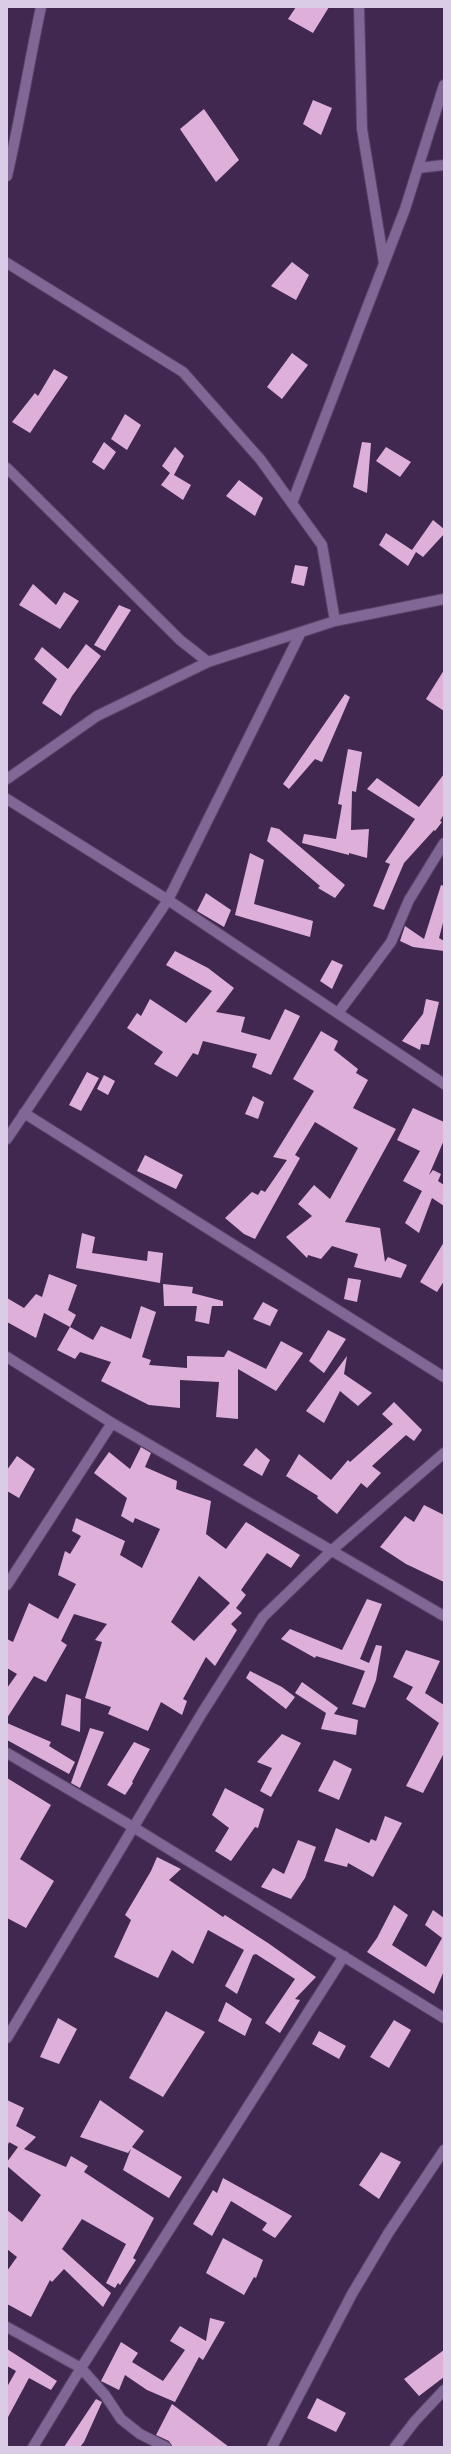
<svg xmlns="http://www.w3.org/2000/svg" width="451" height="2454" viewBox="0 0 451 2454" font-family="Commissioner,sans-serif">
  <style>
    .building { fill: #deb0d9; fill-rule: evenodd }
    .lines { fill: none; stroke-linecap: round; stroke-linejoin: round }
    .street-casing { stroke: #584367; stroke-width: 12 }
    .secondary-casing { stroke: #584367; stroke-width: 12 }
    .street { stroke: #816795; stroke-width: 10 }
    .secondary { stroke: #816795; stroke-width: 10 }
  </style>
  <rect width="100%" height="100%" fill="#402851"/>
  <!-- building -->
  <path class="building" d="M296,7H329L313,33L288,19Z
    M313,100L332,108L321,135L303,124Z
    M204,109L239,160L216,182L180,129Z
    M292,262L309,275L296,300L271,286Z
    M292,353L308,365L282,399L267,387Z
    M54,369L68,377L30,433L12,422L35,393L38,396Z
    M125,414L141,425L127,450L111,439Z
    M104,442L116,452L104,470L92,462Z
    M362,442L371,443L367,493L353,487Z
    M175,447L184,456L174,475L191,485L183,500L161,485L170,473L162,466Z
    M386,447L411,462L400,477L376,461Z
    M239,480L263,498L255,516L226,496Z
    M433,520L444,529V534L423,557L416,552L408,566L379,545L386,533L412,550Z
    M295,565L308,567L304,586L291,583Z
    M33,584L56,605L64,592L79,601L60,629L19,605Z
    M119,605L131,610L105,651L94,645Z
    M86,644L101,656L72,696L61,716L42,703L57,679L34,659L42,647L68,669Z
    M444,670V711L426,699Z
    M345,694L350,697L322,762L315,759L289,789L283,784Z
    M348,749L362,752L356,792L352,791L351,830L369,829L367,858L349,853V855L302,843L304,834L336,839L342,805L338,804Z
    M444,774V814L440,821L442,822L435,831L434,830L404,863L384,910L373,906L390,864L385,862L415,819L367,789L377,778L419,807Z
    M271,827L279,829L345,885L335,898L318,888L320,886L267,841Z
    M250,853L264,860L254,904L313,921L310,937L235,915Z
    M441,885L444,886V919L439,938L444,941V951L413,947L400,941L405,926L424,939Z
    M206,893L231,910L224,927L197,911Z
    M175,951L208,968L234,988L216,1012L245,1017L241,1032L270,1040L285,1009L300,1016L271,1075L252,1067L257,1054L203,1041L198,1055L193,1053L177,1077L154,1064L163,1052L127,1028L137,1013L141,1016L150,999L186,1023L212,991L166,965Z
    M332,960L343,965L332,989L320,981Z
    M426,999L439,1002L429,1045L421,1044L420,1050L402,1041L423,1014Z
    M321,1031L338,1041L334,1050L358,1069L356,1073L368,1080L353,1108L396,1129L345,1222L380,1228L385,1262L388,1257L407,1265L401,1278L354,1267L358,1254L332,1246L321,1259L308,1255L307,1258L286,1237L312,1216L298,1204L314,1185L330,1199L358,1148L315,1122L295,1155L300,1158L255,1239L244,1234L225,1218L252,1192L258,1195L261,1190L265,1192L287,1160L273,1157L314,1091L293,1079Z
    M87,1072L99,1078L81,1111L69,1105Z
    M104,1075L115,1081L108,1095L97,1089Z
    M253,1096L264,1102L258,1119L245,1114Z
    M413,1108L444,1122V1140L429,1175L433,1170L441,1174L438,1181L444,1185V1206L432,1198L419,1233L405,1223L422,1191L403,1181L420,1151L397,1140Z
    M145,1155L183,1175L176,1189L137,1171Z
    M82,1233L95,1237L92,1253L147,1261L148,1251L163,1253L160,1283L76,1268Z
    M444,1242V1281L437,1292L420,1282Z
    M49,1274L77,1285L68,1310L76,1315L70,1327L44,1313L36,1338L7,1322V1298L24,1308L36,1294L42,1297Z
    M348,1278L361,1280L357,1302L344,1299Z
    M163,1284L193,1287L192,1293L223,1301V1306H212L209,1324L195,1321L197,1306H164Z
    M263,1302L278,1310L270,1326L253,1319Z
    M141,1306L156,1312L142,1357L151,1360L149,1365L187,1368V1356L224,1357L228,1350L266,1369L281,1341L303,1353L276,1391L238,1369V1419L216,1417L219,1382L180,1380V1408L149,1405L101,1381L111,1362L80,1352L75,1359L57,1350L70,1327L93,1340L101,1326L131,1339Z
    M328,1330L346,1339L324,1373L309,1361Z
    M347,1356L344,1374L372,1393L358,1406L340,1391L324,1423L306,1411Z
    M394,1402L422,1430L414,1441L406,1435L372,1466L381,1473L367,1488L361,1483L337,1514L317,1498L318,1496L286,1476L299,1454L331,1480L348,1460L350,1462L393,1424L382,1414Z
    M141,1447L151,1453L145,1467L177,1481L176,1489L181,1491L211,1501L206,1534L226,1549L246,1522L300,1555L291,1568L267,1553L241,1590L246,1595L236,1608L242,1613L231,1624L237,1630L215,1666L206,1657L183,1699L187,1701L182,1715L161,1702L148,1731L108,1714L111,1707L85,1698L102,1642L95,1640L107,1624L74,1614L61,1641L67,1645L46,1682L34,1676L7,1718V1688L17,1674L7,1668V1639L13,1642L29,1603L58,1619L76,1584L58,1575L65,1551L70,1554L81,1536L72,1531L76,1518L125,1541L120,1555L142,1568L160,1529L135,1518L133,1523L121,1516L127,1498L94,1473L109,1452L130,1469ZM199,1576L230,1603L194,1641L171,1622Z
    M256,1448L270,1460L262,1476L243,1465Z
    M17,1456L35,1469L19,1498L7,1491V1470Z
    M424,1505L444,1515V1582L406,1564L380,1547L405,1516L414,1522Z
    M367,1599L382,1604L360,1659L369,1663L376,1645L382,1646L376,1680L365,1708L352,1704L365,1671L316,1656L315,1658L281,1639L290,1629L342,1650Z
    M406,1650L440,1661L425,1693L444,1705V1753L423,1793L406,1786L439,1723L406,1699L413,1687L393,1677Z
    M250,1671L282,1687L295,1697L286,1709L246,1678Z
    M302,1682L338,1708L334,1714L358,1720L356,1735L321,1729L326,1713L295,1693Z
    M66,1694L81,1699L80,1732L61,1725Z
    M7,1723L51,1742L49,1746L75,1762L69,1774L7,1740Z
    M90,1728L104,1732L80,1788L71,1783Z
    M282,1734L301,1743L271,1797L260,1791L272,1768L257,1762Z
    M134,1742L150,1749L132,1782L133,1783L125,1795L107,1785Z
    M334,1760L352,1769L339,1800L318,1791Z
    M7,1778L51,1805L20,1859L54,1881L26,1928L7,1918Z
    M225,1788L264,1809L258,1828L255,1827L231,1861L215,1851L229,1828L212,1815Z
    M385,1816L402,1823L373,1877L348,1863L347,1867L324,1861L336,1828L369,1843L371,1839L376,1841Z
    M298,1840L316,1847L305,1878L291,1899L261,1887L273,1868L284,1874Z
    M157,1857L181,1869L169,1880L223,1917L225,1915L268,1943L316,1977L295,1999L300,2000L280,2033L265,2023L295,1979L256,1954L253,1955L237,1994L225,1986L244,1950L208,1930L193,1964L172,1950L158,1978L114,1957L131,1920L125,1915L151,1871Z
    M394,1905L408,1915L392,1945L426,1967L442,1938L425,1925L433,1910L444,1918V1971L434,1994L367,1952L377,1938Z
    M226,2002L252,2019L245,2036L218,2021Z
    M166,2011L205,2032L163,2097L129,2078Z
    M58,2018L77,2029L59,2064L40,2057Z
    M394,2020L411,2030L389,2068L370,2057Z
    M319,2031L346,2046L339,2059L312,2044Z
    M7,2100L24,2108L16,2126L36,2137L24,2149L66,2167L71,2156L88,2166L84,2172L154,2218L133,2258L136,2260L120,2285L118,2283L115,2288L106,2283L126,2244L82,2219L62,2249L111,2293L103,2307L64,2269L52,2282L50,2280L31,2317L7,2304V2271L17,2257L7,2249V2210L22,2222L41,2195L7,2166V2162L18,2147L9,2142L7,2147Z
    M100,2100L144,2131L132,2147L182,2177L169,2198L123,2170L131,2149L128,2153L80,2137Z
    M381,2152L401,2162L379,2199L359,2185Z
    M223,2178L292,2216L275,2238L262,2230L267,2223L231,2201L212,2236L193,2224L213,2190L217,2193Z
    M223,2238L263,2260L256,2278L254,2277L244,2295L206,2273Z
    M210,2318L225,2322L203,2360L199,2357L175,2402L147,2390L125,2375L119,2390L101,2381L121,2342L138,2353L132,2362L163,2381L185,2350L170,2341L180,2326L206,2341Z
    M7,2349L57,2381L51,2390L29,2378L7,2419V2387L16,2371L7,2366Z
    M444,2350V2377L419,2396L404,2379Z
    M317,2398L346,2413L336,2432L307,2418Z
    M96,2399L102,2402L84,2442L80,2447H64Z
    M172,2404L229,2447H172L169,2441L156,2435Z"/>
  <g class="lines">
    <!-- street casing -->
    <g class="street-casing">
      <path id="street" d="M359,7L362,129L384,263
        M418,168L444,165
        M7,176C20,120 29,63 41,7
        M7,263L183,372L260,459L322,545L335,621
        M7,468L180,640L208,662
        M292,503L405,209L444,85
        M7,779L97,716L208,662L335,621L444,599
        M7,799L168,900L444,1084
        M338,1013L391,942L409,900L444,843
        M24,1113L444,1377
        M7,1139L168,900L301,632
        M7,1357L112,1423L444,1616
        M7,1585L112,1423
        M7,1753L133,1827L444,2018
        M7,2327L81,2368L105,2395L121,2419L140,2434L166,2447
        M33,2447L81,2368L344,1956
        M272,2447L352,2294L389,2232L444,2150
        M395,2447L415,2421L444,2390"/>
    </g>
    <!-- secondary casing -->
    <g class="secondary-casing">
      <path id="secondary" d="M7,2038L202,1713L263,1617L331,1551L444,1453"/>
    </g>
    <!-- street -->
    <use href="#street" class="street"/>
    <!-- secondary -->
    <use href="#secondary" class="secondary"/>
  </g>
  <!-- border -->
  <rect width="451" height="2454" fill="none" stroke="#dacce6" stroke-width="16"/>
</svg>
